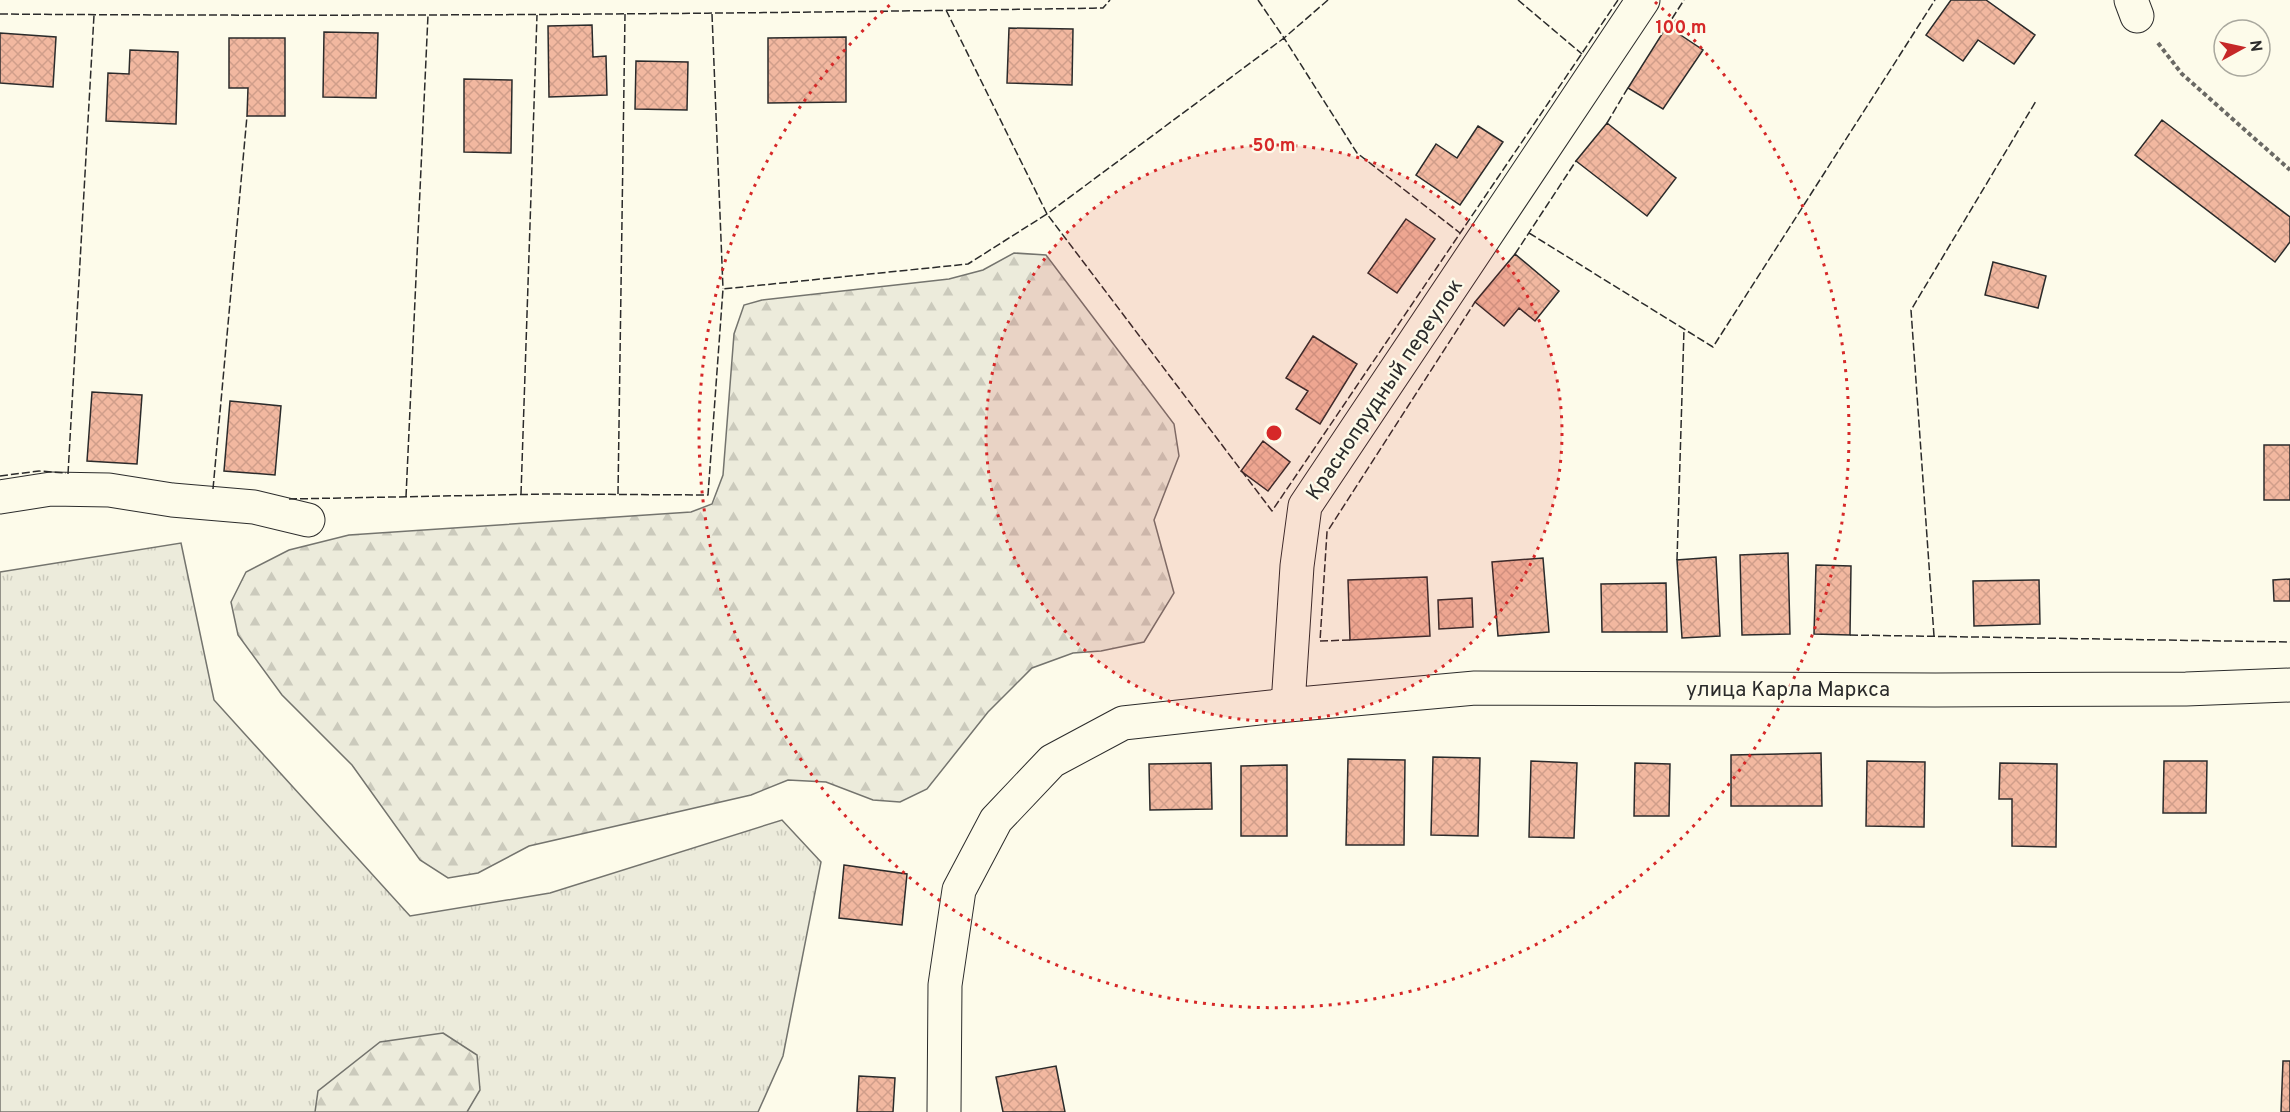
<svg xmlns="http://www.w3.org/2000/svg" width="2290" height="1112" viewBox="0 0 2290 1112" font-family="Overpass,sans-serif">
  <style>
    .grass { fill: url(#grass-tufts); stroke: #74746e; stroke-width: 1.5 }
    .forest { fill: url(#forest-firs); stroke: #74746e; stroke-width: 1.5 }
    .building { fill: url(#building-cross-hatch); stroke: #2b2b2b; stroke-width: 1.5 }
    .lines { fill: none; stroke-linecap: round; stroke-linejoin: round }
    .minor-casing { stroke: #2b2b2b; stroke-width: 35 }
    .path { stroke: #6a6964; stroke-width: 4; stroke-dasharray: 4.5 3; stroke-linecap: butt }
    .minor { stroke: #fdfbea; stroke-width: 33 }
    .fence { stroke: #2b2b2b; stroke-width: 1.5; stroke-dasharray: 8 3; stroke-linecap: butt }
    .ring { fill: none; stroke: #d62828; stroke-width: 3; stroke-dasharray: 3 6 }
    .labels { text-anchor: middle; stroke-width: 4.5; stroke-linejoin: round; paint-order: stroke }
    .street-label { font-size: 21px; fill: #2b2b2b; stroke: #fdfbea }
    .centre { fill: #d62828; stroke: #fdfbea; stroke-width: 3 }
    .ring-label { font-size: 18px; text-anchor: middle; font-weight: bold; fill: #d62828; stroke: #fdfbea; stroke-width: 4.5; stroke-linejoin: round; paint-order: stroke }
  </style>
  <defs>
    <pattern id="grass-tufts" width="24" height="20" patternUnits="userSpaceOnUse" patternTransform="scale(1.5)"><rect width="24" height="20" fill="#ecebdb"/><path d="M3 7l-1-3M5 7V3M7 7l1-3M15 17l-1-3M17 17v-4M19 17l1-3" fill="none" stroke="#cbcabc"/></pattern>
    <pattern id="forest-firs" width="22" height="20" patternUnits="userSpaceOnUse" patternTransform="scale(1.5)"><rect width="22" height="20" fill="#ecebdb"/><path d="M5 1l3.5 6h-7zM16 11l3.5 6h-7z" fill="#cbcabc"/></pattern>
    <pattern id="building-cross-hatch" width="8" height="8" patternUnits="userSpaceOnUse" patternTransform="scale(1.5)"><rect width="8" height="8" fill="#f2b8a0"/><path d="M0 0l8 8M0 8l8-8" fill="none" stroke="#d09e8a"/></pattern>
  </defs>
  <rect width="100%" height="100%" fill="#fdfbea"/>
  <!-- grass -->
  <path class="grass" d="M181,543L214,700L410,916L550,893L782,820L821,862L783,1056L758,1112H0V572Z"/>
  <!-- forest -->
  <path class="forest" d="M1014,253L1046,255L1174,424L1179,456L1154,520L1174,593L1144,642L1101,651L1073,653L1032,668L988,712L927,789L900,802L873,800L826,782L788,780L751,795L529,846L478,873L448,878L420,860L352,765L282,695L238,635L231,602L246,572L289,550L349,535L691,512L712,504L723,475L734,334L744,305L762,300L949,279L983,270Z
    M443,1033L477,1055L480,1090L467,1112H315L318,1091L380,1042Z"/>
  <!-- building -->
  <path class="building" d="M1951,0H1986L2035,35L2014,64L1978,40L1963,61L1926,35Z
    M592,25L593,57L606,56L607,95L549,97L548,26Z
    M1667,26L1703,50L1663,109L1628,88Z
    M1009,28L1073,29L1072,85L1007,83Z
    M324,32L378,33L376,98L323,97Z
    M0,33L56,37L53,87L0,83Z
    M846,37V102L768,103V38Z
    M229,38H285V116H247L248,88H229Z
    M130,50L178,52L176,124L106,121L108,73L129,74Z
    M636,61L688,62L687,110L635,109Z
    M464,79L512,80L511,153L464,152Z
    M2162,120L2290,217V242L2275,262L2135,155Z
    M1607,123L1676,178L1647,216L1576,161Z
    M1478,126L1503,142L1460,205L1416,175L1436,144L1457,158Z
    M1406,219L1435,239L1397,293L1368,273Z
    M1515,254L1559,291L1535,321L1519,308L1504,326L1475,302Z
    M1993,262L2046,276L2038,308L1985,295Z
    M1313,336L1357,364L1320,424L1296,409L1308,391L1286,378Z
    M92,392L142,395L137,464L87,461Z
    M230,401L281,406L275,475L224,471Z
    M1263,441L1290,462L1268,491L1241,471Z
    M2264,445H2290V500H2264Z
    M1788,553L1790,634L1742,635L1740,555Z
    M1716,557L1720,636L1682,638L1677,560Z
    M1543,558L1549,632L1498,636L1492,562Z
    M1816,565L1851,566L1850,635L1814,634Z
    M1427,577L1430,636L1350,640L1348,580Z
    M2290,579V601H2274L2273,580Z
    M2039,580L2040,624L1974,626L1973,581Z
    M1666,583L1667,632H1602L1601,584Z
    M1472,598L1473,627L1439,629L1438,600Z
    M1821,753L1822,806H1731V755Z
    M1433,757L1480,758L1478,836L1431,835Z
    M1348,759L1405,760L1404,845H1346Z
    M1531,761L1577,763L1574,838L1529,837Z
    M1867,761L1925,762L1924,827L1866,826Z
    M2164,761H2207L2206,813H2163Z
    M1211,763L1212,809L1150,810L1149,764Z
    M1635,763L1670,764L1669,816H1634Z
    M2000,763L2057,764L2056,847L2012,846V799H1999Z
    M1287,765V836H1241V766Z
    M844,865L907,874L902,925L839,918Z
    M2283,1061H2290V1112H2281Z
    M1056,1066L1065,1112H1003L996,1077Z
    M859,1076L895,1078L893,1112H857Z"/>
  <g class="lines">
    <!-- minor casing -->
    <g class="minor-casing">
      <path id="minor" d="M2131,0L2137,16
        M0,497L51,489L109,490L172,500L254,507L308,520
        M1288,705L1297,566L1305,506L1643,0
        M944,1112L945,985L959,890L996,820L1052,761L1123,723L1288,705L1475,688L1935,690L2186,689L2290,685"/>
    </g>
    <!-- path -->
    <path class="path" d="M2158,43L2182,74L2290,170"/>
    <!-- minor -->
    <use href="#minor" class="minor"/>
    <!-- fence -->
    <path class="fence" d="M1328,0L1284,38L1357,153L1460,233
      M1518,0L1582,54
      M946,10L1047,214L1284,38L1258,0
      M0,14C368,17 735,14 1103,8L1110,0
      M712,14L723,289
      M1666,28L1684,0
      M1607,123L1629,86
      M1529,233L1713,347L1935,0
      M1515,254L1576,161
      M68,474L94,15
      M0,476L39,471L66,473
      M213,489L247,116
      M521,494L537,15
      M618,494L625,14
      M406,497L428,15
      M289,499L548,494L708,495L723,289L968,264L1047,214L1272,511L1618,0
      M1677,560L1684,329
      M1850,635L2290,642
      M1934,636L1911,310L2036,101
      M1350,640L1320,641L1327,532L1475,302"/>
  </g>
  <!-- distance rings -->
  <circle cx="1274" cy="433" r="288" fill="#d62828" fill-opacity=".12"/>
  <g class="ring">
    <circle cx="1274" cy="433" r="288"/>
    <path d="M1655 2A575 575 0 1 1 893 2"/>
  </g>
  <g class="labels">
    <!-- street labels -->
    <g class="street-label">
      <text transform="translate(1384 389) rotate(-56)" y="7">Краснопрудный переулок</text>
      <text x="1788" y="696">улица Карла Маркса</text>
    </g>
  </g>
  <circle cx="1274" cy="433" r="9" class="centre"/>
  <g class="ring-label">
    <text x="1681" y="33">100 m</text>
    <text x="1274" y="151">50 m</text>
  </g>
  <!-- north arrow -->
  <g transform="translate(2242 48) rotate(82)"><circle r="28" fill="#fdfbea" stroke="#a9a89e" stroke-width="1.5"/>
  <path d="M0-4.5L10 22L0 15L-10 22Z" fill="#c62828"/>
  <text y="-9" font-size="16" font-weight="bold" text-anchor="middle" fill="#2b2b2b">N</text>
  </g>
</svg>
